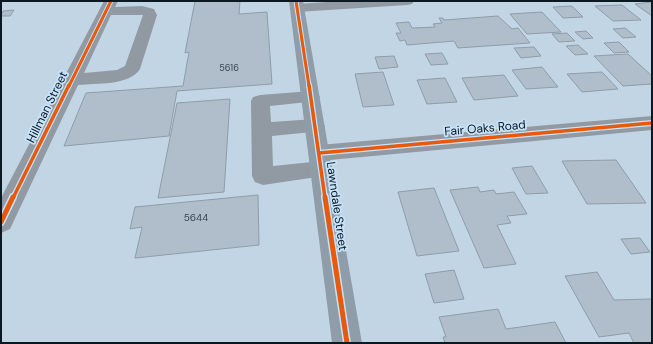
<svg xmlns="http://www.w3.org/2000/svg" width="653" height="344" viewBox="0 0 653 344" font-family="'DM Sans',sans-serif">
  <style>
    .building { fill: #b0becb; stroke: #8e9da9 }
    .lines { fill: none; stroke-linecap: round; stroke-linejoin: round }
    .minor { fill: #919aa2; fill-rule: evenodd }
    .major { fill: #8f9da9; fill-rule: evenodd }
    .cycleway-far2-casing { stroke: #c7e3fa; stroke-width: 5 }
    .cycleway-far1-casing { stroke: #c7e3fa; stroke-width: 6 }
    .cycleway-casing { stroke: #c7e3fa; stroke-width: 8 }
    .cycleway-far2 { stroke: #e8590c; stroke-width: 3 }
    .cycleway-far1 { stroke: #e8590c; stroke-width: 3.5 }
    .cycleway { stroke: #e8590c; stroke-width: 5 }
    .labels { text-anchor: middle; stroke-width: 3.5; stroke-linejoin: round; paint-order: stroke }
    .far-number-label { font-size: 9px; fill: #36434e }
    .number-label { font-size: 10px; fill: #36434e }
    .street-label { font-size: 12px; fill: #0c1923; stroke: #c7e3fa }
  </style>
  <rect width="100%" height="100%" fill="#c2d5e5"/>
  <!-- building -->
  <path class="building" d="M195,1H240L239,14L267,12L272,84L177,91L169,136L64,146L86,93L183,86L189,52L185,53Z
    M652,2V16L635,4Z
    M622,5L641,20L613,21L595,6Z
    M572,6L583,17L563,18L553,7Z
    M14,10L10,16H1L3,11Z
    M542,12L561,32L527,34L510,14Z
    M498,16L512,29L518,28L530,43L458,48L454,41L407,45L405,40L400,41L396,33H401L396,23L409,22L412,28L435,27L433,24L442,23L439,18H443L444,20Z
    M625,28L636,37L623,38L613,29Z
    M586,31L593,38L583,39L575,32Z
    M567,33L575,41L559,42L552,34Z
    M619,42L629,52L614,53L604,43Z
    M578,45L588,54L575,55L566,46Z
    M534,47L541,56L521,58L514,48Z
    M442,53L448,64L431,65L425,54Z
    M628,54L652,76V84L623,86L594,56Z
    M394,56L398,67L379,69L375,57Z
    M542,67L558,87L526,89L512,70Z
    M383,72L394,105L363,107L355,74Z
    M602,72L618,89L582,92L567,74Z
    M504,75L518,96L474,100L462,78Z
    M445,78L457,102L427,104L417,80Z
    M230,99L224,192L158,198L177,103Z
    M616,160L646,203L587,204L562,161Z
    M532,166L548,193L526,194L512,168Z
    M478,187L480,192L494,190L496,194L514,192L527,214L507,216L511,223L497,225L516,264L484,268L450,190Z
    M434,188L459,251L417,256L398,192Z
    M258,195L259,245L135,258L142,227L130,229L135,207Z
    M640,238L650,252L631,254L621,239Z
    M454,270L464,299L434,303L425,274Z
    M597,272L614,300L652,299V343H634L629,333L599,337L565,276Z
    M498,309L506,329L555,322L566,343H445L443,337H446L439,317Z"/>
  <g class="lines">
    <!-- minor -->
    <path class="minor" d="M104,1H118L115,7L142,6L154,9L157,15L140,69C129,86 96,83 78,85L10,229L1,233V198ZM111,15H143L125,66L117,70L84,73Z
      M342,1H414L412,4L407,5L297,12L292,11L290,8L292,5L297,4Z
      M311,91L317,93L320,97L317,101L270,106L271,122L315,119L322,121L325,126L322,131L272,136L273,166L322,161L330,163L333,169L330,175L263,185L255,182L252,176L251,101L253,97L260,95Z
      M652,116V130L319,161L312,159L308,153L312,147L319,145Z"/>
    <!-- major -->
    <path class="major" d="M289,1H303L362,343H332Z"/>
    <!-- cycleway-far2 casing -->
    <g class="cycleway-far2-casing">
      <path id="cycleway-far2" d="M296,1L309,86
        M69,86L111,1"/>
    </g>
    <!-- cycleway-far1 casing -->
    <g class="cycleway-far1-casing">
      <path id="cycleway-far1" d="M309,85L325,198
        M319,153L652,123
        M13,198L69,85"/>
    </g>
    <!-- cycleway casing -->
    <g class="cycleway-casing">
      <path id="cycleway" d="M325,197L347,343
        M1,222L13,197"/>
    </g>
    <!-- cycleway-far2 -->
    <use href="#cycleway-far2" class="cycleway-far2"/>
    <!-- cycleway-far1 -->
    <use href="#cycleway-far1" class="cycleway-far1"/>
    <!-- cycleway -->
    <use href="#cycleway" class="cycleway"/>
  </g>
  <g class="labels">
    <!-- far-number labels -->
    <g class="far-number-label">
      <text x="229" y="71">5616</text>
    </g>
    <!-- number labels -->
    <g class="number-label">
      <text x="196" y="221">5644</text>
    </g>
    <!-- street labels -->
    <g class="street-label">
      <text transform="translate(47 107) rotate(-64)" y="4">Hillman Street</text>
      <text transform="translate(485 128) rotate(-5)" y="4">Fair Oaks Road</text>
      <text transform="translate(337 206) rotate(82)" y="4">Lawndale Street</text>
    </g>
  </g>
  <!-- border -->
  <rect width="653" height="344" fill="none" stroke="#0c1923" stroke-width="4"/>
</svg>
